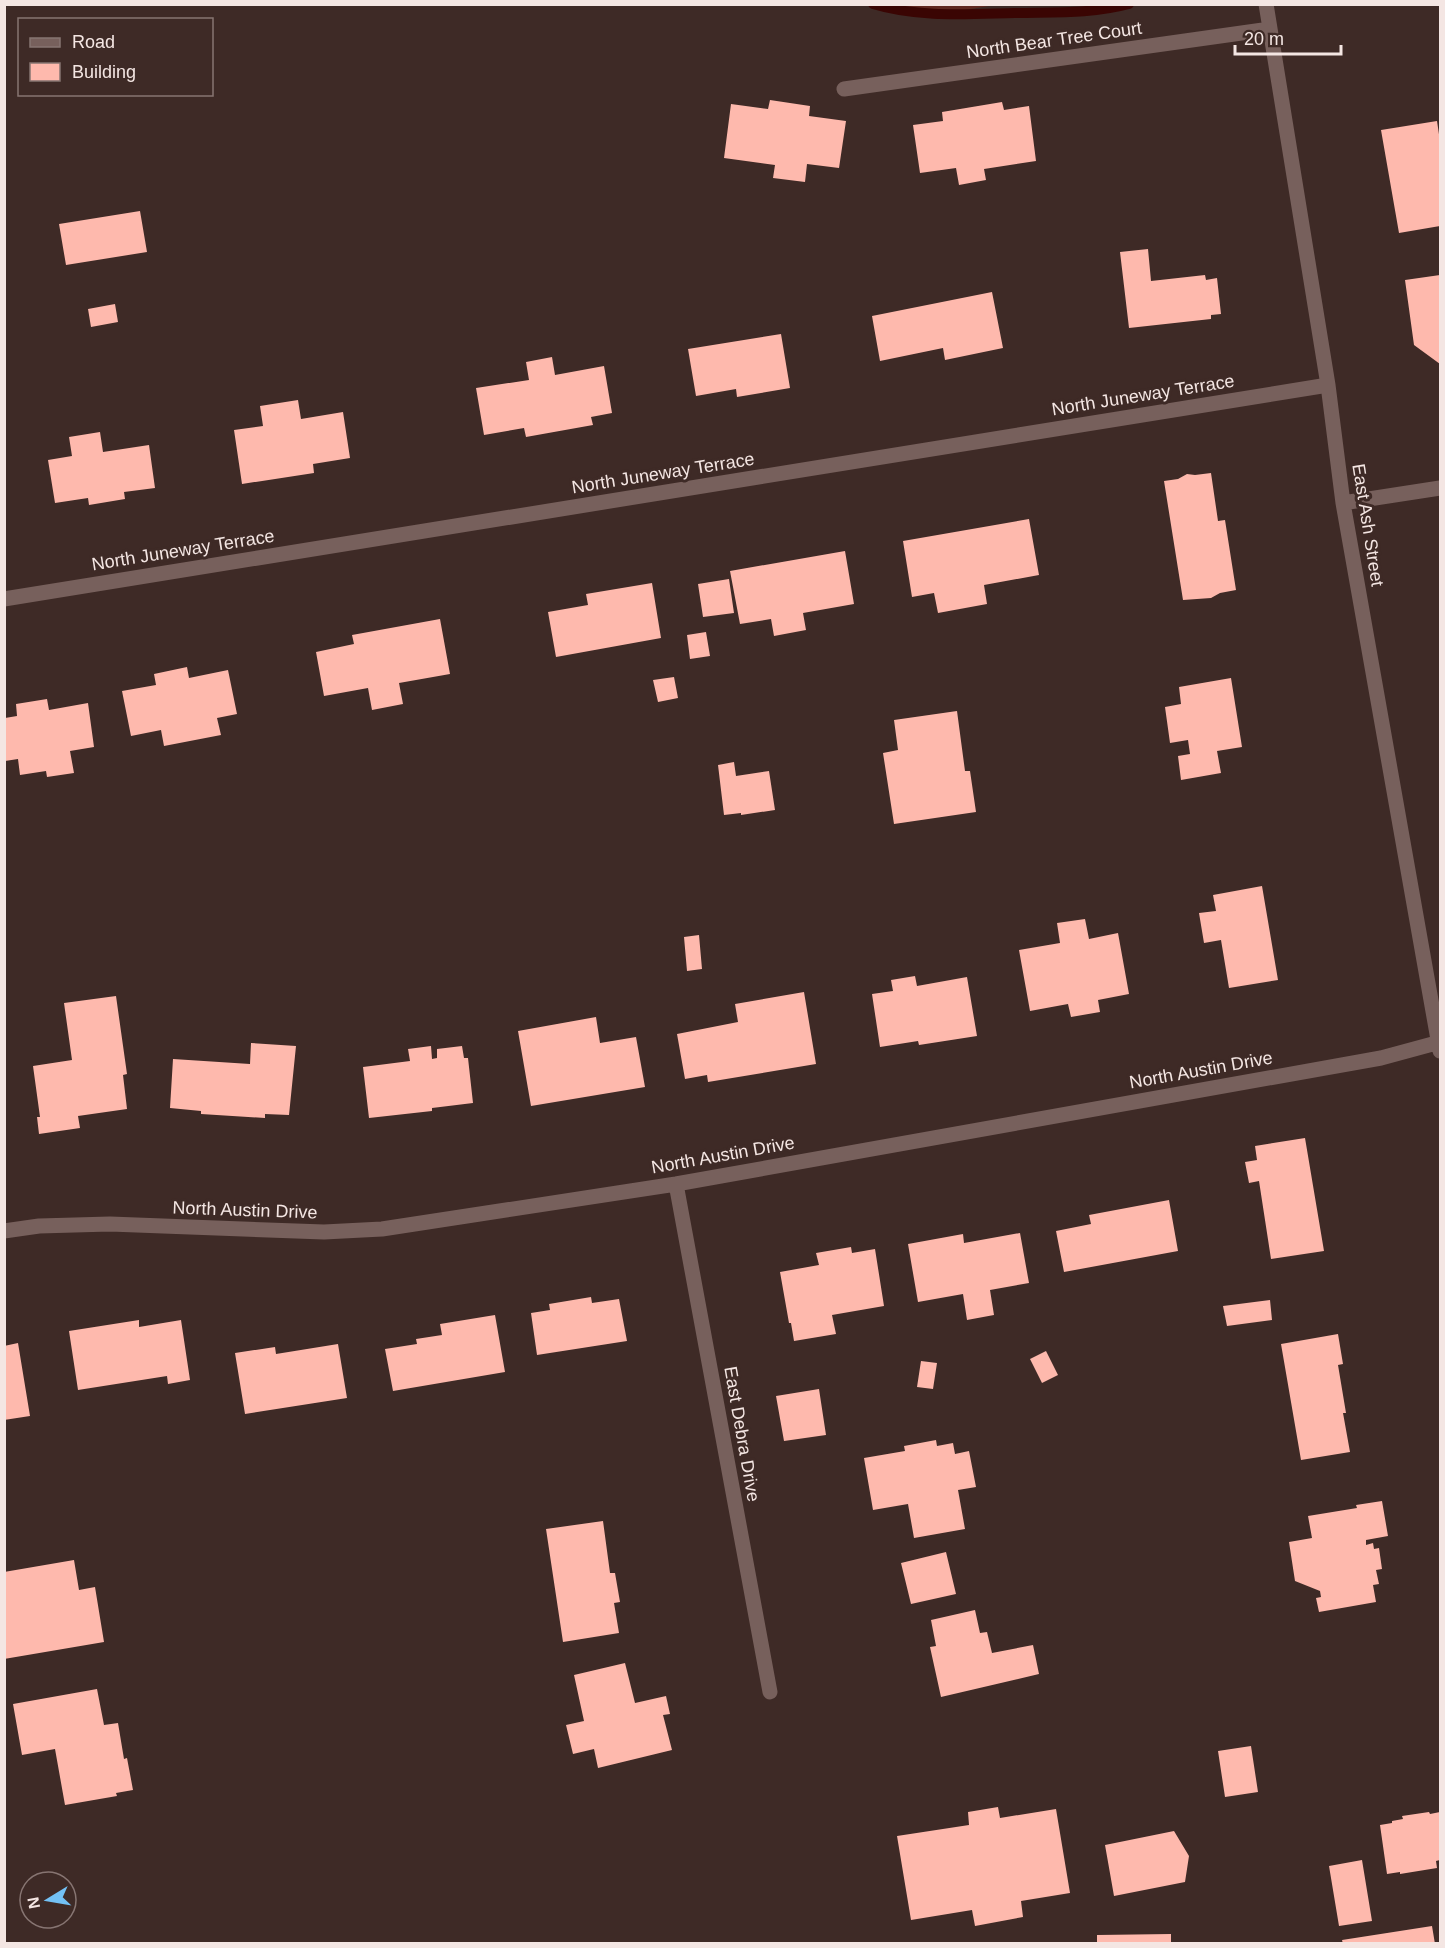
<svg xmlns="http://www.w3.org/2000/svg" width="1445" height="1948" viewBox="0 0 1445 1948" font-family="Helvetica,sans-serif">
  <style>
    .green { fill: #602820 }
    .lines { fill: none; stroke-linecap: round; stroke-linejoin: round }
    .stream { stroke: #3a0503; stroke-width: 10 }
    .building { fill: #feb9ad }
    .minor { stroke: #77605c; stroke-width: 15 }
    .labels { text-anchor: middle; stroke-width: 6; stroke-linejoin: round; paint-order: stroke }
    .street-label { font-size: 18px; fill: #f4e6e3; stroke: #3e2a26 }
  </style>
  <rect width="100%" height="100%" fill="#3e2a26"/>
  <!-- green -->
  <path class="green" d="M873,5V4L995,5L940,14L885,8Z"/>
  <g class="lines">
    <!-- stream -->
    <path class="stream" d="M873,4C919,18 968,14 1015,13C1053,12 1092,14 1129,4"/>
  </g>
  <!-- building -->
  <path class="building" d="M770,100L810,106L809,116L846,121L839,168L807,164L805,182L773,178L775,165L724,158L731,104L768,109Z
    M1002,102L1004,110L1029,106L1036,161L984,169L986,180L959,185L956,168L920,173L913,125L943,121L942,112Z
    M1437,121L1440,141V226L1399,233L1381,130Z
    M140,211L147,252L66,265L59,224Z
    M1148,249L1151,281L1205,275L1206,280L1217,278L1221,314L1211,315V319L1129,328L1120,252Z
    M1440,275V364L1414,345L1405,280Z
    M992,292L1003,348L945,360L943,348L880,361L872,316Z
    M115,304L118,322L91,327L88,309Z
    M781,334L790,388L737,397L736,389L696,396L688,349Z
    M552,357L555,375L604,366L612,413L591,417L593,425L526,437L524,428L484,435L476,388L529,380L526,362Z
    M298,400L301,419L343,412L350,458L313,464L314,473L242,484L234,430L263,426L260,406Z
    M100,432L103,452L149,445L155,488L124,492L125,499L89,505L88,498L55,503L48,460L72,456L69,437Z
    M1211,473L1218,521L1225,520L1236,590L1220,593L1211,598L1183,600L1164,481L1178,479L1187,474L1195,475Z
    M1029,519L1039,575L984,585L987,604L938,613L934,593L912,597L903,541Z
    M845,551L854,604L803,613L806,630L774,636L771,619L740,624L730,571Z
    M729,579L734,613L703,617L698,584Z
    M652,583L661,638L556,657L548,612L588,605L586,594Z
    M440,619L450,674L399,683L403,704L372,710L368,688L324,696L316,652L354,644L352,635Z
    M706,632L710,656L690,659L687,635Z
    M187,667L189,678L228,670L237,714L217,718L221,735L164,746L161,730L131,736L122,691L156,685L154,674Z
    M674,677L678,698L658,702L653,680Z
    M1231,678L1242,747L1217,751L1221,773L1181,780L1178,756L1190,754L1188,740L1170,743L1165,707L1181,704L1179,687Z
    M47,699L49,710L88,703L94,747L70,751L74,773L47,777L46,771L20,775L18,759L5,761V718L17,716L16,704Z
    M957,711L965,771H970L976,812L894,824L883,753L898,750L894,720Z
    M734,762L736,776L769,771L775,810L741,815V813L724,815L718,765Z
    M1262,886L1278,980L1229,988L1221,940L1204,943L1199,913L1216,911L1213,895Z
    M1085,919L1089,939L1118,933L1129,994L1098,1000L1100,1012L1071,1017L1068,1004L1030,1011L1019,950L1060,943L1057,923Z
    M699,935L702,969L687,971L684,937Z
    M915,976L917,986L967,977L977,1036L919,1045L918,1041L880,1047L872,994L893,991L891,980Z
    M804,992L816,1064L708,1082L707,1075L685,1079L677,1034L738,1022L735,1004Z
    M116,996L127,1074L123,1075L127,1109L78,1116L80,1128L39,1134L37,1117H40L33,1066L72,1060L64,1003Z
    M596,1017L600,1043L636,1037L645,1087L531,1106L518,1031Z
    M251,1043L296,1046L289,1115L265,1114V1118L201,1114V1111L170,1108L173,1059L250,1064Z
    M431,1046L432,1059L437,1058V1049L462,1046L464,1058H468L473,1103L432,1108V1111L369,1118L363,1067L410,1061L408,1049Z
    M1305,1138L1324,1251L1271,1259L1259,1181L1249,1183L1245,1162L1257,1160L1255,1146Z
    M1169,1200L1178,1251L1064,1272L1056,1231L1091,1224L1089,1215Z
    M1020,1233L1029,1283L990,1290L994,1315L967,1320L963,1294L918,1302L908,1244L963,1234L964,1243Z
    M851,1247L852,1253L875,1249L884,1306L832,1315L836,1334L794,1341L791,1323H789L780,1272L819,1265L816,1253Z
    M591,1297L592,1303L619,1299L627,1341L537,1355L531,1313L550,1310L549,1304Z
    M1270,1300L1272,1320L1227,1326L1223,1306Z
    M495,1315L505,1372L393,1391L385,1349L417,1344L416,1339L442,1335L440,1324Z
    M139,1320V1327L181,1320L190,1380L168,1384L167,1376L78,1390L69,1331Z
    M1338,1334L1343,1364L1338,1365L1346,1413H1343L1350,1452L1301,1460L1281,1344Z
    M18,1343L30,1416L4,1420V1346Z
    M338,1344L347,1398L245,1414L235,1353L275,1347L276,1354Z
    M1046,1351L1058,1375L1042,1383L1030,1359Z
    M921,1361L937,1363L933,1389L917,1387Z
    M819,1389L826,1435L784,1441L776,1396Z
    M936,1440L937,1446L953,1443L955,1454L969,1451L976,1487L958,1490L965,1529L914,1538L908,1504L873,1510L864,1458L905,1451L904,1446Z
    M1382,1501L1388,1536L1366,1540V1545L1373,1543L1374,1549L1379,1548L1382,1569L1376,1570L1379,1584L1373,1585L1376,1602L1319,1612L1316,1598L1321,1597L1320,1591L1295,1581L1289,1542L1312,1538L1308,1516L1357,1508L1356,1505Z
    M603,1521L610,1573H615L620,1602L614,1603L619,1633L563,1642L546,1529Z
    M946,1552L956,1594L911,1604L901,1563Z
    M74,1560L79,1590L95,1587L104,1642L4,1659V1572Z
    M975,1610L980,1633L987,1632L992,1653L1033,1645L1039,1674L941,1697L930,1647L936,1646L931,1620Z
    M625,1663L635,1703L666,1696L670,1714L663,1715L672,1750L598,1768L594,1749L573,1754L566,1725L584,1721L574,1675Z
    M97,1689L104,1725L118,1723L124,1759L127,1758L133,1790L116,1793L117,1796L65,1805L55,1749L22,1755L13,1704Z
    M1251,1746L1258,1792L1225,1797L1218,1751Z
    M998,1807L1000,1818L1056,1809L1070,1893L1021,1901L1023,1917L975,1926L972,1910L911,1920L897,1836L969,1825L968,1812Z
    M1429,1812L1430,1814L1440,1812V1860L1436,1861L1437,1868L1400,1874V1872L1387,1874L1380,1825L1392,1823V1821L1403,1819L1402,1816Z
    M1174,1831L1189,1856L1185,1882L1114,1896L1105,1845Z
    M1362,1860L1372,1921L1339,1926L1329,1866Z
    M1432,1926L1435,1944H1343L1342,1940Z
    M1171,1934V1944H1097V1935Z"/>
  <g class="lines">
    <!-- minor -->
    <path class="minor" d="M1266,4L1328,385L1343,503L1440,1051
      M844,89L1270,29
      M1343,503L1440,488
      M4,599L1328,385
      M676,1184L770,1692
      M4,1231L39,1226L110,1224L324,1232L382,1229L676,1184L1381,1058L1440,1042"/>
  </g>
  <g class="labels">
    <!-- street labels -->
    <g class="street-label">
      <text transform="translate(1054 40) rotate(-8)" y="6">North Bear Tree Court</text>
      <text transform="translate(1143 395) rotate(-9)" y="6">North Juneway Terrace</text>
      <text transform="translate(663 473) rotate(-9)" y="6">North Juneway Terrace</text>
      <text transform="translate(1368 525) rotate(81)" y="6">East Ash Street</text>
      <text transform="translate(183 550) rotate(-9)" y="6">North Juneway Terrace</text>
      <text transform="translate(1201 1070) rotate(-10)" y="6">North Austin Drive</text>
      <text transform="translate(723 1155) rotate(-10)" y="6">North Austin Drive</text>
      <text transform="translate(245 1210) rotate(2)" y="6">North Austin Drive</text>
      <text transform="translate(742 1434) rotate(80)" y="6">East Debra Drive</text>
    </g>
  </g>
  <!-- border -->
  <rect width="1445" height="1948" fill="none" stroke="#f4e6e3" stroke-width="12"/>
  <!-- legend -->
  <rect x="18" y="18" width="195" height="78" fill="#3e2a26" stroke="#877572" stroke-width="1.5"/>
  <rect x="30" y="38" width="30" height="9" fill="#77605c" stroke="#877572" stroke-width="1.5"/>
  <text x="72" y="48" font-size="18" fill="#f4e6e3">Road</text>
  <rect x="30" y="63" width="30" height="18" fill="#feb9ad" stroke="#877572" stroke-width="1.5"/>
  <text x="72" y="78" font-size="18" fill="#f4e6e3">Building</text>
  <!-- north arrow -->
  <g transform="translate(48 1900) rotate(259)"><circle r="28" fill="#3e2a26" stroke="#877572" stroke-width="1.5"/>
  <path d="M0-4.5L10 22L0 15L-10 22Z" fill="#73c1f5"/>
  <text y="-9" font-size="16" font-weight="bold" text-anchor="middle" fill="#f4e6e3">N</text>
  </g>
  <!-- scale -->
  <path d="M1235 45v9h106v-9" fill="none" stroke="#f4e6e3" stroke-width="3"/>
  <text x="1244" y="45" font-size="18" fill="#f4e6e3" stroke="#3e2a26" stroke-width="4.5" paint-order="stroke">20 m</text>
</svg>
